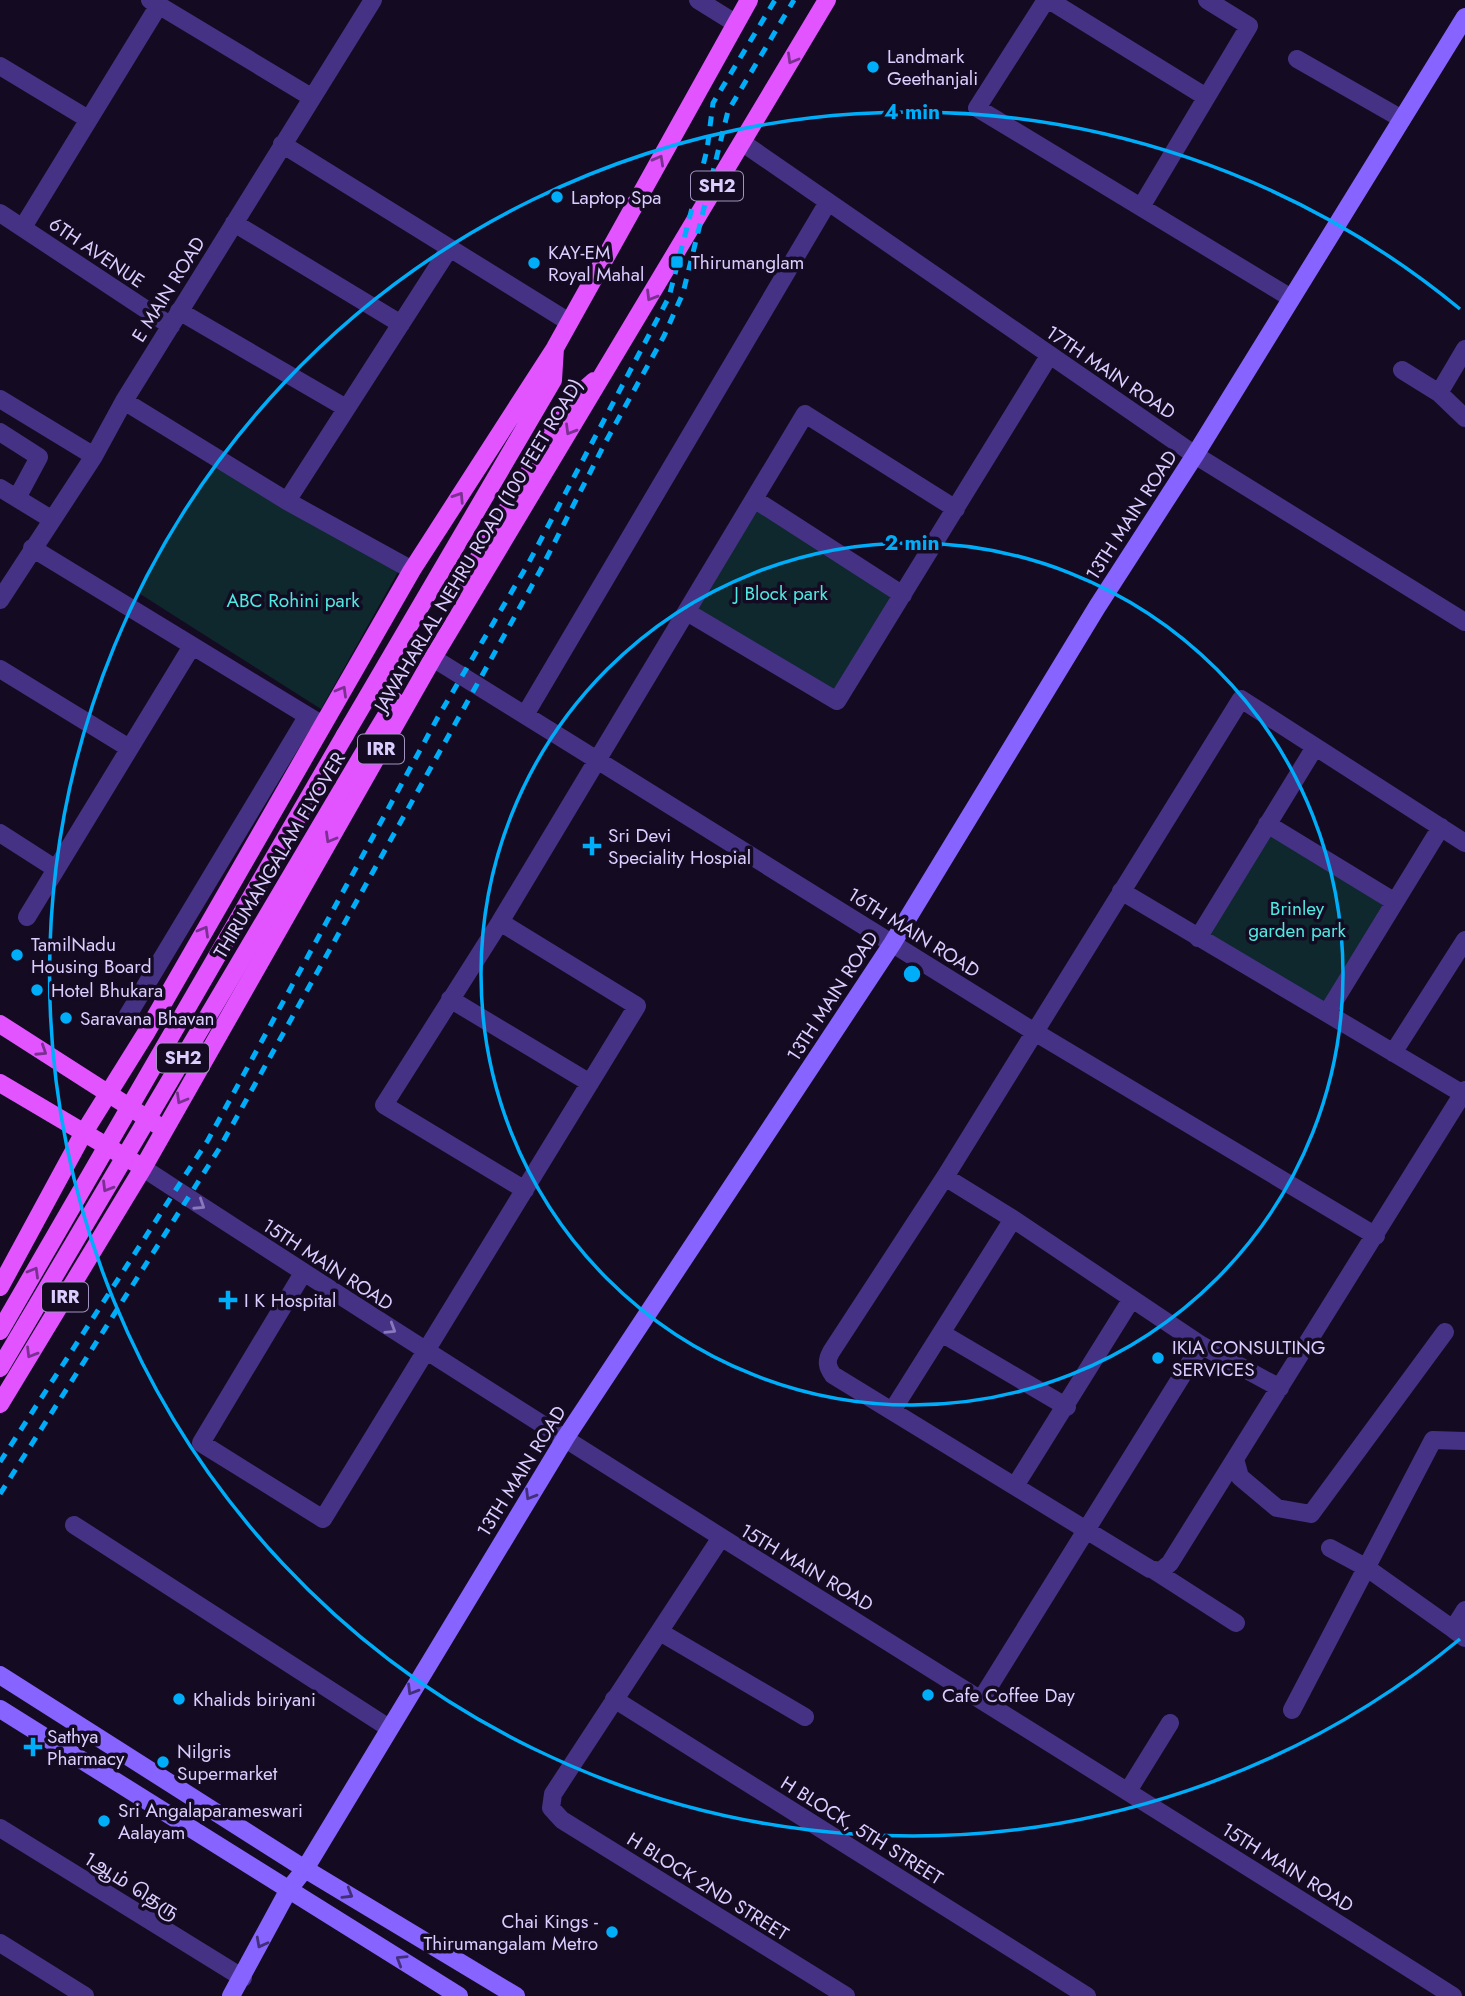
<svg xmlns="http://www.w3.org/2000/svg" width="1465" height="1996" viewBox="0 0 1465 1996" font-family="Jost,'Noto Sans Tamil',sans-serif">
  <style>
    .green { fill: #0e282d }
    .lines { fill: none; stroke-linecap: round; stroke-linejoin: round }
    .street { stroke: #463285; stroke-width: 18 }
    .secondary { stroke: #8764ff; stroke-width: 18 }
    .primary { stroke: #e154ff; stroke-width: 18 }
    .rail { stroke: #00adf8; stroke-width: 5; stroke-dasharray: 10 9; stroke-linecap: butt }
    .primary-bridge { stroke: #e154ff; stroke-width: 18 }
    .oneway { stroke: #7a3090 }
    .oneway2 { stroke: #8a78bc }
    .oneway3 { stroke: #422f7a }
    .ring { fill: none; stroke: #00adf8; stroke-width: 3.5 }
    .poi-dot { fill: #00adf8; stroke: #140b22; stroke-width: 2.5 }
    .labels { text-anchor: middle; stroke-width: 7; stroke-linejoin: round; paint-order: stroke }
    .shield { fill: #140b22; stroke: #a093bd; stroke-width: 2 }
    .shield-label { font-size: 18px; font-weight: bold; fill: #dccdff }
    .poi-label { font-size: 19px; fill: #dccdff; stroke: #140b22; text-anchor: start }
    .street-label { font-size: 19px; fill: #dccdff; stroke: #140b22 }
    .park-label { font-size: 19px; fill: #4fe9e1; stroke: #140b22 }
    .centre { fill: #00adf8; stroke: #140b22; stroke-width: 3.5 }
    .ring-label { font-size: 21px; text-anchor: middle; font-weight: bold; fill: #00adf8; stroke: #140b22; stroke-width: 7; stroke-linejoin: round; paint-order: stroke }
  </style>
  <rect width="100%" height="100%" fill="#140b22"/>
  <!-- green -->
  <path class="green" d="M214,464L398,572L321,709L137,592Z
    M754,499L903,595L837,701L687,612Z
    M1267,824L1395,902L1327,1013L1198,938Z"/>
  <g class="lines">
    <!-- street -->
    <path class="street" d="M150,0L311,97
      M698,0L735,23
      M1046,0L977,108L1291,298
      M1049,0L1206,97
      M1297,59L1402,119
      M0,66L88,119
      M743,143L1195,455L1465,622
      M282,144L569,322
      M1141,207L1249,26L1207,0
      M0,213L171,326
      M234,223L401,324
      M23,227L159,5
      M179,311L346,408
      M1465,349L1439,393L1465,418
      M1402,370L1439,393
      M0,399L94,456
      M124,401L287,501L412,570
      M0,432L39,457L17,498
      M0,488L51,519
      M754,499L903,595
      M287,501L449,249
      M32,548L316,721
      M0,600L94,456L124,401L373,0
      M687,612L837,701L1049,356
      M433,658L1033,1031L1376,1236
      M0,669L129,748
      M525,715L828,202
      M1267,824L1395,902
      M0,833L56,869
      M1465,843L1241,699L945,1177L831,1352C826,1361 827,1367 833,1375L1150,1569L1161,1571L1170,1563L1465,1090
      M1121,891L1463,1094
      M27,917L192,646
      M1198,938L1315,747
      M450,999L590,1083
      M1327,1013L1441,827
      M128,1015L307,717
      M1393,1053L1465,940
      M143,1168C575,1450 1016,1720 1453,1996
      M945,1177L1013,1219L1201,1345L1280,1388
      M525,1190L384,1105L500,922L805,414L956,509
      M303,1273L201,1443L323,1519L637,1006L500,922
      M943,1334L1067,1407
      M892,1411L1013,1219
      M1235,1459L1240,1477L1277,1508L1311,1514L1445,1332
      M1015,1486L1131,1300
      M74,1525L389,1728
      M720,1539L553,1794L551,1808L562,1820L846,1996
      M1330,1548L1367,1568L1453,1629
      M1155,1571L1236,1623
      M1465,1610L1453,1629L1465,1638
      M660,1632L805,1717
      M982,1698L1201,1345
      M614,1699L1087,1996
      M1292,1710L1433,1440L1465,1441
      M1128,1791L1170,1723
      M0,1828L243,1978
      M0,1943L85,1996"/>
    <!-- secondary -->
    <path class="secondary" d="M0,1675L305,1869L516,1996
      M0,1709L459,1996
      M231,1996L289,1889L305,1869L566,1437L892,944L1097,607L1195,455L1465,17"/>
    <!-- primary -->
    <path class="primary" d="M462,586L571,401L594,381
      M345,735L553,380L555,348
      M366,749L395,701
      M0,1024L159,1126
      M0,1083L137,1164
      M0,1287L83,1134L146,1033L412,570L555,348L749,0
      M0,1404L143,1168L433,658L827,0"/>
    <!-- rail -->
    <path class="rail" d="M0,1462L208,1140L438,717L528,564L669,297L707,150L713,103L775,0
      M0,1494L219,1149L540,571L605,443L664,336L683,293L728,111L794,0"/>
    <!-- primary-bridge -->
    <path class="primary-bridge" d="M0,1331L345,735
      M0,1368L366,749"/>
  </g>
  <!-- one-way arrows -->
  <defs><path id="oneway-chevron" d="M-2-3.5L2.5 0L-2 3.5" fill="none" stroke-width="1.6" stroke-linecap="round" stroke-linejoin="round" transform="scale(1.75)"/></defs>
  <g class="oneway">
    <use href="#oneway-chevron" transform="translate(792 59) rotate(120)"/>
    <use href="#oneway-chevron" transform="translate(659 160) rotate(-61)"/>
    <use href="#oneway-chevron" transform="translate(651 296) rotate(121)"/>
    <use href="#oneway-chevron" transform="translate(570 430) rotate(121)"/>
    <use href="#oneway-chevron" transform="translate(459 497) rotate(-57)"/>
    <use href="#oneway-chevron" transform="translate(342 691) rotate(-60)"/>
    <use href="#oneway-chevron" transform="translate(330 838) rotate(120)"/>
    <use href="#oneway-chevron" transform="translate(204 931) rotate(-60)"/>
    <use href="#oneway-chevron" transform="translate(42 1051) rotate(33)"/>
    <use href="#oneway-chevron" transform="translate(181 1099) rotate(120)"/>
    <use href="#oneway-chevron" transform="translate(107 1187) rotate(121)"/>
    <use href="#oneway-chevron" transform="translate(34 1272) rotate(-60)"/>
    <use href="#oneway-chevron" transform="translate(31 1353) rotate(121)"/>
  </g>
  <g class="oneway2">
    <use href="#oneway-chevron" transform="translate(200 1205) rotate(33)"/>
    <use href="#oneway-chevron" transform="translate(391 1329) rotate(32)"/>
  </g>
  <g class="oneway3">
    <use href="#oneway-chevron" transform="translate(530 1495) rotate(121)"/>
    <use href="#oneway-chevron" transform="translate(412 1690) rotate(121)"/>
    <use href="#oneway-chevron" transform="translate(348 1894) rotate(31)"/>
    <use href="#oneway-chevron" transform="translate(261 1943) rotate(118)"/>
    <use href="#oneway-chevron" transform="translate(401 1960) rotate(-148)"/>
  </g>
  <!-- distance rings -->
  <g class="ring">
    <circle cx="912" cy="974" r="431"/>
    <path d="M1460 1639A862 862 0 1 1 1460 309"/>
  </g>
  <!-- markers -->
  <g class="poi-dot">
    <circle cx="873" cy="67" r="7"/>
    <circle cx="557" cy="197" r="7"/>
    <rect x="670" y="255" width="14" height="14" rx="3.5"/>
    <circle cx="534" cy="263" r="7"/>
    <path d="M588.5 835.5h7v7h7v7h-7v7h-7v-7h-7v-7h7z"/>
    <circle cx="17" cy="955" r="7"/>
    <circle cx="37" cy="990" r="7"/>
    <circle cx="66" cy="1018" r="7"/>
    <path d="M224.5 1289.5h7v7h7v7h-7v7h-7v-7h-7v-7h7z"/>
    <circle cx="1158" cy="1358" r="7"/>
    <circle cx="928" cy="1695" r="7"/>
    <circle cx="179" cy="1699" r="7"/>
    <path d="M29.5 1736.5h7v7h7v7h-7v7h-7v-7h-7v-7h7z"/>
    <circle cx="163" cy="1762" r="7"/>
    <circle cx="104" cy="1821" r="7"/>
    <circle cx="612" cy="1932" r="7"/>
  </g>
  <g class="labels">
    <!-- shield labels -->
    <g class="shield">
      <rect x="691" y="171.5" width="52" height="29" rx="5"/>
      <rect x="358" y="734.5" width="46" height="29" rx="5"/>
      <rect x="157" y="1043.5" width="52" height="29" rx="5"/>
      <rect x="42" y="1282.5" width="46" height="29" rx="5"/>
    </g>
    <g class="shield-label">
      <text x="717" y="192">SH2</text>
      <text x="381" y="755">IRR</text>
      <text x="183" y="1064">SH2</text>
      <text x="65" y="1303">IRR</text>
    </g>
    <!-- poi labels -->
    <g class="poi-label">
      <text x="887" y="63">Landmark<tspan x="887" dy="22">Geethanjali</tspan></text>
      <text x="571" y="204">Laptop Spa</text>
      <text x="548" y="259">KAY-EM<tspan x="548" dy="22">Royal Mahal</tspan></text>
      <text x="691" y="269">Thirumanglam</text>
      <text x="608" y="842">Sri Devi<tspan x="608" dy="22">Speciality Hospial</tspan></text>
      <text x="31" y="951">TamilNadu<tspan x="31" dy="22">Housing Board</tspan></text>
      <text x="51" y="997">Hotel Bhukara</text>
      <text x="80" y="1025">Saravana Bhavan</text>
      <text x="244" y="1307">I K Hospital</text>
      <text x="1172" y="1354">IKIA CONSULTING<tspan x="1172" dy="22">SERVICES</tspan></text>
      <text x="942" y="1702">Cafe Coffee Day</text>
      <text x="193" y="1706">Khalids biriyani</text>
      <text x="47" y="1743">Sathya<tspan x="47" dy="22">Pharmacy</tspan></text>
      <text x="177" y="1758">Nilgris<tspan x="177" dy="22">Supermarket</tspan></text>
      <text x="118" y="1817">Sri Angalaparameswari<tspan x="118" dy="22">Aalayam</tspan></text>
      <text x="598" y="1928" text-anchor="end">Chai Kings -<tspan x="598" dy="22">Thirumangalam Metro</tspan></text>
    </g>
    <!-- street labels -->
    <g class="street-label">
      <text transform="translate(97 252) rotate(34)" y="7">6TH AVENUE</text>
      <text transform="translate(168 289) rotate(-58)" y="7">E MAIN ROAD</text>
      <text transform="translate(1111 372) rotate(34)" y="7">17TH MAIN ROAD</text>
      <text transform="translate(1131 515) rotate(-57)" y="7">13TH MAIN ROAD</text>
      <text transform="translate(478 545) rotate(-59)" y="7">JAWAHARLAL NEHRU ROAD (100 FEET ROAD)</text>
      <text transform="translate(279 855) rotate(-59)" y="7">THIRUMANGALAM FLYOVER</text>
      <text transform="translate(914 932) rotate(32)" y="7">16TH MAIN ROAD</text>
      <text transform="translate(832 996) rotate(-57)" y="7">13TH MAIN ROAD</text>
      <text transform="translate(328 1264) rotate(33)" y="7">15TH MAIN ROAD</text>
      <text transform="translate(521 1471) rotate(-58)" y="7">13TH MAIN ROAD</text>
      <text transform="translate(807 1567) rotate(31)" y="7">15TH MAIN ROAD</text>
      <text transform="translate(862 1830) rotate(32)" y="7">H BLOCK, 5TH STREET</text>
      <text transform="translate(1288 1867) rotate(32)" y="7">15TH MAIN ROAD</text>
      <text transform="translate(132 1885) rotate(32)" y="7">1ஆம் தெரு</text>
      <text transform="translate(708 1886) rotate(32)" y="7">H BLOCK 2ND STREET</text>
    </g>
    <!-- park labels -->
    <g class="park-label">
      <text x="781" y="600">J Block park</text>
      <text x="293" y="607">ABC Rohini park</text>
      <text x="1297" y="915">Brinley<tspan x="1297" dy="22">garden park</tspan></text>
    </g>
  </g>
  <circle cx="912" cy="974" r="10" class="centre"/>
  <g class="ring-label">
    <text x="912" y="119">4 min</text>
    <text x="912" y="550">2 min</text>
  </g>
</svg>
